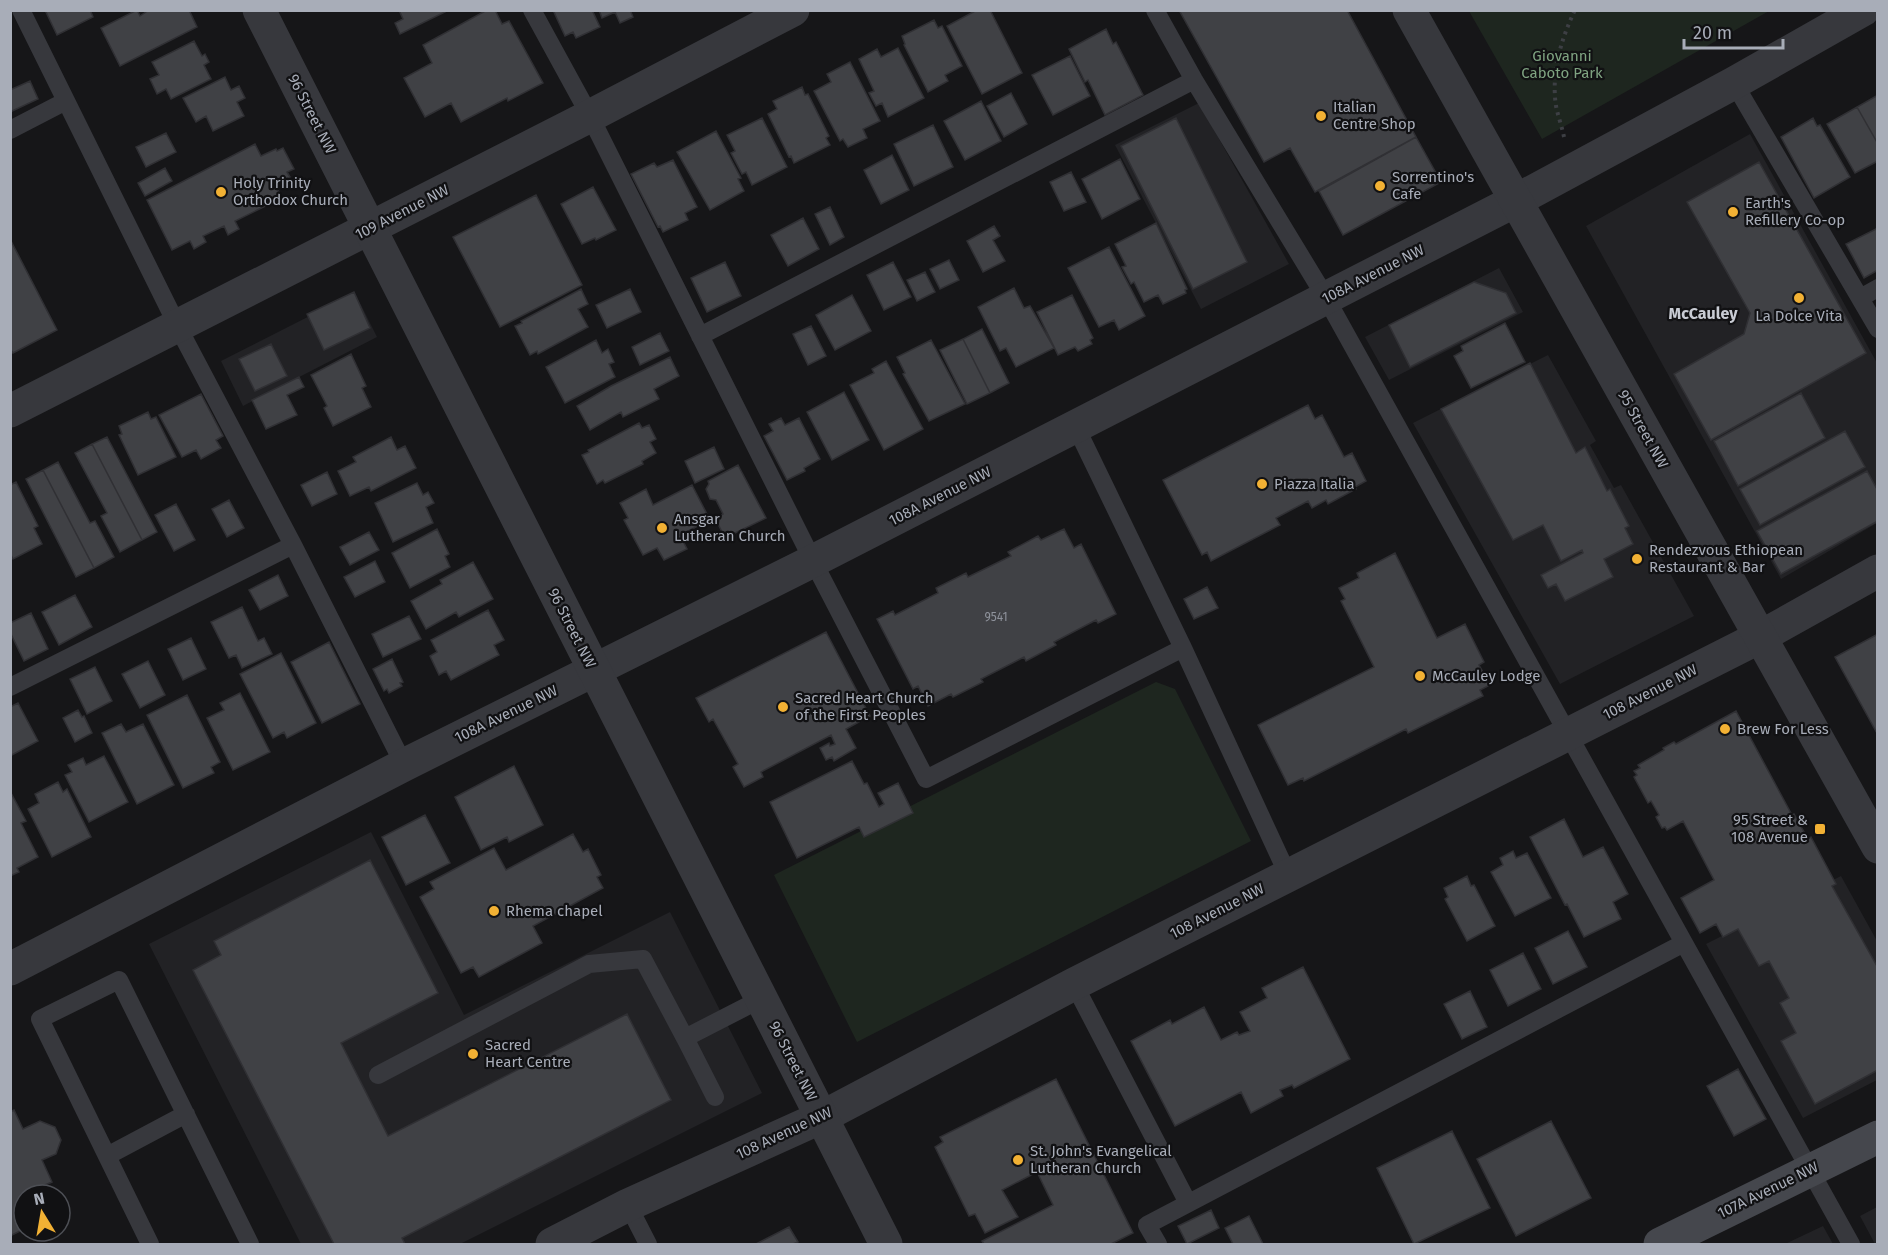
<svg xmlns="http://www.w3.org/2000/svg" width="1888" height="1255" viewBox="0 0 1888 1255" font-family="'Fira Sans',sans-serif">
  <style>
    .built { fill: #222225 }
    .green { fill: #1e261f }
    .building { fill: #404145; stroke: #303034; stroke-width: 1.5 }
    .lines { fill: none; stroke-linecap: round; stroke-linejoin: round }
    .path { stroke: #3d3f44; stroke-width: 4; stroke-dasharray: 3 4.5; stroke-linecap: butt }
    .service { stroke: #37383d; stroke-width: 18 }
    .minor { stroke: #37383d; stroke-width: 33 }
    .tertiary { stroke: #37383d; stroke-width: 33 }
    .secondary { stroke: #45474d; stroke-width: 33 }
    .poi-dot { fill: #f2b134; stroke: #111113; stroke-width: 2 }
    .labels { text-anchor: middle; stroke-width: 4.5; stroke-linejoin: round; paint-order: stroke }
    .number-label { font-size: 12px; fill: #8e929b }
    .park-label { font-size: 15px; fill: #7fa381; stroke: #111113 }
    .poi-label { font-size: 15px; fill: #a8adb8; stroke: #111113; text-anchor: start }
    .street-label { font-size: 15px; fill: #a8adb8; stroke: #111113 }
    .neighbourhood-label { font-size: 16px; font-weight: bold; fill: #c9ccd4; stroke: #111113 }
  </style>
  <rect width="100%" height="100%" fill="#161618"/>
  <!-- built -->
  <path class="built" d="M1199,103L1289,264L1201,309L1115,145Z
    M1750,134L1877,363V523L1781,579L1586,226Z
    M1499,268L1523,312L1389,380L1365,337Z
    M355,293L377,337L243,406L221,361Z
    M1548,355L1596,441L1590,445L1614,488L1621,485L1694,616L1560,684L1413,423Z
    M371,832L464,1015L670,912L762,1093L460,1244H301L149,944Z
    M1841,876L1877,941V1080L1803,1118L1706,944Z
    M1877,1207V1244H1875L1860,1216Z
    M1823,1226L1833,1244H1785Z"/>
  <!-- green -->
  <path class="green" d="M1469,11H1769L1542,139Z
    M1156,682L1175,689L1251,841L857,1042L774,875Z"/>
  <!-- building -->
  <path class="building" d="M45,10H90L93,17L57,35Z
    M137,10L140,16L149,10H189L197,27L120,66L101,28Z
    M399,10H444L445,12L400,34L395,23L403,19Z
    M487,10H495L502,24L509,21L543,83L508,101L507,98L461,122L451,103L425,117L404,78L432,63L423,45Z
    M553,10H592L600,27L576,38L573,32L565,36Z
    M599,10H630L633,17L620,23L615,12L602,18Z
    M977,10H990L1022,73L982,94L947,26Z
    M1179,10H1347L1416,137L1315,192L1290,148L1264,162Z
    M934,20L938,28L942,26L962,66L945,75L948,81L928,92L904,45L905,44L902,36Z
    M1106,29L1113,44L1116,42L1143,95L1105,115L1088,80L1085,82L1069,49Z
    M194,41L202,56L205,54L209,62L204,65L211,79L171,99L166,89L157,94L150,79L159,75L152,62Z
    M898,48L924,98L888,117L882,103L876,106L869,93L874,91L859,59L877,49L881,57Z
    M1070,56L1090,96L1053,115L1032,75Z
    M850,62L880,121L863,129L867,138L848,147L843,139L840,141L814,91L831,82L827,74Z
    M225,77L231,90L239,86L245,98L237,102L244,116L213,131L206,116L196,122L183,98Z
    M30,81L38,99L10,112V90Z
    M802,87L805,95L808,94L829,136L826,138L830,145L794,163L791,156L789,157L768,114L777,109L773,101Z
    M1011,93L1027,124L1004,137L987,106Z
    M1878,95V144L1857,107Z
    M981,101L1001,141L965,160L944,121Z
    M1857,107L1878,144V161L1855,173L1827,124Z
    M762,118L787,167L752,185L746,172L742,174L731,153L735,151L727,135Z
    M1176,118L1247,262L1193,289L1121,146Z
    M1813,118L1817,126L1820,125L1850,177L1814,198L1781,137Z
    M933,125L953,167L914,186L894,144Z
    M716,131L741,178L738,179L744,191L710,210L677,152Z
    M166,133L176,152L146,167L136,147Z
    M1416,137L1441,182L1343,235L1319,191Z
    M255,144L261,156L276,149L277,151L283,148L294,169L287,172L290,177L275,184L282,198L235,221L239,229L228,235L224,226L203,236L206,242L194,249L190,241L172,250L147,200Z
    M892,155L909,190L881,204L864,170Z
    M1120,159L1140,199L1102,219L1082,179Z
    M673,160L697,207L685,213L688,220L663,232L660,226L658,227L631,174L654,163L657,167Z
    M1759,162L1866,353L1711,440L1674,374L1744,334L1750,313L1687,202Z
    M165,168L172,181L145,196L138,183Z
    M1071,172L1086,202L1064,211L1050,182Z
    M593,187L616,230L596,240L595,238L582,244L561,204Z
    M536,195L582,285L500,327L453,237Z
    M830,207L844,237L830,245L815,214Z
    M803,218L819,249L788,266L771,235Z
    M1156,223L1187,289L1185,290L1186,293L1163,304L1158,295L1144,302L1134,282L1131,284L1122,267L1126,266L1115,244Z
    M994,226L1000,236L993,240L1005,261L983,272L967,241Z
    M1878,228V270L1864,278L1846,244Z
    M10,239L57,330L13,353L10,349Z
    M1109,247L1145,316L1119,330L1114,320L1099,327L1068,268Z
    M949,260L959,280L940,289L930,269Z
    M725,262L741,296L707,312L691,278Z
    M893,262L911,297L884,310L867,275Z
    M925,272L935,292L917,301L907,280Z
    M1474,282L1506,293L1516,313L1410,367L1389,325Z
    M1014,288L1024,308L1030,306L1054,348L1016,367L1006,348L1000,351L978,307Z
    M581,289L588,304L578,309L588,327L538,354L537,351L530,355L515,326L522,323L521,321Z
    M630,289L641,312L607,328L596,305Z
    M354,292L370,328L324,350L307,314Z
    M852,295L871,331L835,350L816,315Z
    M1072,295L1093,338L1090,340L1092,344L1078,351L1075,347L1058,355L1037,312Z
    M1505,323L1525,362L1471,388L1454,356L1463,351L1461,346Z
    M811,326L826,356L808,365L793,334Z
    M982,329L1009,383L990,393L963,339Z
    M660,333L669,351L640,365L632,347Z
    M963,339L990,393L967,404L940,350Z
    M596,340L602,353L608,349L614,362L609,364L615,377L565,403L546,367Z
    M931,340L965,404L929,421L903,374L905,373L897,357Z
    M271,344L287,376L255,391L239,359Z
    M351,354L366,386L362,388L371,407L333,426L324,408L327,406L311,375Z
    M670,357L679,376L654,389L659,399L623,417L621,412L590,430L577,406L611,386Z
    M886,361L923,429L884,450L850,385L874,373L872,369Z
    M1530,363L1576,453L1585,447L1607,491L1610,489L1629,526L1625,528L1633,544L1604,559L1613,577L1565,601L1556,584L1548,588L1541,575L1583,553L1582,550L1561,561L1543,525L1513,540L1441,409Z
    M299,377L304,387L287,395L297,415L266,429L252,400Z
    M844,392L869,440L832,460L807,412Z
    M1801,393L1825,438L1738,486L1714,441Z
    M201,394L223,436L216,440L221,448L201,459L196,450L182,457L159,415Z
    M1308,405L1315,419L1322,415L1344,457L1352,453L1366,481L1355,487L1356,489L1328,504L1326,500L1312,508L1308,501L1276,518L1280,525L1211,561L1207,552L1202,555L1163,480Z
    M148,412L151,419L156,417L176,457L138,475L119,435L122,434L119,426Z
    M781,418L785,425L799,418L820,459L804,468L805,471L787,480L764,436L773,431L769,424Z
    M639,423L642,428L649,425L656,439L650,442L656,453L642,461L643,464L605,483L603,480L597,484L582,455L589,452L588,450Z
    M1845,431L1865,467L1760,525L1740,489Z
    M107,437L157,532L142,540L92,444Z
    M391,437L397,450L405,446L416,468L371,491L369,487L350,496L338,471L356,462L353,457Z
    M92,444L142,540L120,552L101,516L107,513L75,453Z
    M714,447L724,469L695,483L685,461Z
    M58,462L90,523L95,521L114,557L94,568L43,470Z
    M738,465L766,518L731,535L722,532L718,524L721,515L723,514L716,500L710,499L706,489L709,484L708,481Z
    M43,470L94,568L76,577L26,479Z
    M1867,471L1878,491V521L1781,574L1757,531Z
    M327,472L337,494L312,506L301,485Z
    M16,482L38,526L34,528L42,544L13,559L10,553V485Z
    M417,483L423,495L428,492L434,503L426,507L433,523L393,542L375,503Z
    M692,485L710,520L680,535L687,549L664,560L657,548L643,555L624,520L628,518L620,503L646,489L653,505Z
    M229,500L244,528L227,537L212,509Z
    M176,504L195,540L174,551L155,515Z
    M437,529L449,554L445,556L450,567L410,588L392,553Z
    M1064,529L1074,548L1081,544L1116,614L1098,623L1096,620L1054,642L1056,645L1026,661L1024,657L981,679L983,682L953,697L951,694L928,706L918,686L913,689L877,619L893,611L895,615L938,593L936,588L966,573L968,577L1011,556L1008,552L1038,536L1041,540Z
    M369,532L379,550L350,565L340,547Z
    M1395,553L1437,638L1465,624L1484,662L1479,665L1490,685L1480,690L1483,696L1408,733L1406,729L1304,781L1303,778L1288,785L1258,725L1374,667L1341,601L1345,599L1339,588L1359,578L1357,573Z
    M375,561L385,582L355,597L344,577Z
    M473,562L493,599L459,617L456,612L426,629L411,601L442,584L440,580Z
    M278,575L288,596L260,610L249,590Z
    M1207,587L1218,608L1194,619L1184,599Z
    M75,595L92,627L59,645L42,612Z
    M242,607L258,641L264,638L272,654L242,668L236,655L229,658L211,622Z
    M488,610L504,640L494,645L499,655L451,680L446,671L439,675L430,656L437,652L431,640Z
    M31,613L48,649L24,661L10,632V623Z
    M409,616L421,639L383,657L372,634Z
    M826,632L870,716L846,729L856,748L834,761L832,757L826,760L820,748L829,743L830,746L835,744L831,735L761,772L763,777L744,787L733,767L738,764L713,719L709,722L696,698Z
    M1878,634V735L1835,657Z
    M191,638L206,669L183,680L168,649Z
    M329,642L360,704L322,723L291,662Z
    M281,653L316,723L287,738L284,732L273,738L240,674Z
    M392,659L403,682L400,683L402,686L389,693L387,689L384,691L373,669Z
    M148,661L165,695L140,708L122,674Z
    M95,667L112,701L87,714L70,679Z
    M240,693L270,752L233,770L207,718L224,710L220,703Z
    M187,695L220,762L211,767L214,773L183,788L147,715Z
    M18,703L38,741L10,756V707Z
    M78,710L82,717L84,716L92,733L75,742L63,718Z
    M1736,711L1792,815L1794,814L1808,839L1811,837L1836,884L1832,886L1878,968V1070L1815,1104L1781,1041L1796,1033L1780,1003L1789,998L1769,961L1759,966L1738,929L1723,937L1716,924L1700,933L1681,898L1714,880L1683,821L1667,830L1665,827L1662,828L1656,817L1659,815L1651,801L1648,803L1634,777L1637,775L1634,771L1640,768L1638,765L1664,750L1663,748L1674,742L1676,744Z
    M121,724L126,732L143,724L174,785L137,804L102,733Z
    M104,756L128,802L89,822L65,775L72,772L68,765L83,758L86,765Z
    M852,761L864,784L867,783L879,807L884,804L878,793L898,783L913,813L864,837L859,827L797,858L770,802Z
    M514,766L543,825L509,842L507,837L481,850L455,797Z
    M58,782L63,792L67,789L91,837L52,857L28,809L39,803L35,794Z
    M10,791L26,821L21,823L38,857L17,868L19,872L10,876Z
    M425,815L450,863L406,885L382,837Z
    M1564,819L1583,857L1603,847L1628,894L1613,902L1621,919L1584,937L1567,904L1565,905L1530,837Z
    M573,834L583,852L588,849L601,875L597,877L603,888L533,926L542,943L479,977L473,967L461,973L420,897L434,889L430,882L494,848L506,870Z
    M1513,851L1516,858L1527,853L1551,898L1515,916L1491,872L1503,865L1500,858Z
    M370,860L438,993L341,1043L388,1136L627,1014L671,1100L402,1238L405,1244H334L193,970L221,955L214,941Z
    M1467,876L1471,886L1474,885L1495,926L1467,941L1445,899L1448,897L1444,888Z
    M1568,931L1587,967L1553,984L1535,948Z
    M1523,953L1541,989L1508,1006L1490,970Z
    M1303,967L1350,1059L1294,1088L1292,1085L1280,1090L1283,1096L1251,1113L1241,1092L1175,1126L1131,1041L1170,1020L1172,1024L1204,1007L1221,1040L1237,1032L1239,1035L1250,1031L1240,1012L1267,998L1262,988Z
    M1470,991L1487,1027L1462,1039L1444,1004Z
    M1738,1069L1766,1119L1734,1136L1707,1086Z
    M1056,1079L1133,1233L1111,1244H984L982,1241L1053,1205L1037,1172L1002,1190L1018,1217L985,1233L975,1214L969,1216L935,1147L943,1142L940,1137Z
    M14,1110L23,1129L40,1121L55,1127L61,1140L56,1154L42,1160L52,1182L29,1192L30,1195H24V1229L10,1236V1112Z
    M1551,1121L1591,1198L1516,1236L1477,1159Z
    M1452,1131L1490,1208L1414,1244L1377,1168Z
    M1211,1210L1219,1228L1187,1244L1178,1226Z
    M1249,1216L1263,1244H1233L1225,1228Z
    M789,1227L798,1242L793,1244H756Z"/>
  <g class="lines">
    <!-- path -->
    <path class="path" d="M1564,137C1562,127 1558,116 1556,106C1551,73 1561,39 1575,10"/>
    <!-- service -->
    <path class="service" d="M21,10L178,327L293,545L404,765
      M532,10L590,116L813,561L926,779L1183,648
      M1155,10L1194,80L1326,298L1851,1244
      M1734,83L1878,329
      M10,130L66,101
      M1860,298L1878,288
      M700,336L1194,80
      M1076,427L1183,648L1288,875
      M10,687L293,545
      M1074,984L1188,1203
      M685,1038L715,1097
      M378,1075L589,964L643,959L685,1038L761,999
      M107,1156L186,1114
      M628,1205L648,1244
      M150,1244L40,1019L119,980L250,1244
      M1158,1244L1147,1225L1684,943"/>
    <!-- minor -->
    <path class="minor" d="M10,411L590,116L793,10
      M10,969L404,765L813,561L1515,201L1734,83L1863,10
      M552,1244L628,1205L822,1117L1074,984L1760,637L1878,571"/>
    <!-- tertiary -->
    <path class="tertiary" d="M259,10L886,1244
      M1409,10L1878,847"/>
    <!-- secondary -->
    <path class="secondary" d="M1660,1244L1878,1137"/>
  </g>
  <!-- markers -->
  <g class="poi-dot">
    <circle cx="1321" cy="116" r="6"/>
    <circle cx="1380" cy="186" r="6"/>
    <circle cx="221" cy="192" r="6"/>
    <circle cx="1733" cy="212" r="6"/>
    <circle cx="1799" cy="298" r="6"/>
    <circle cx="1262" cy="484" r="6"/>
    <circle cx="662" cy="528" r="6"/>
    <circle cx="1637" cy="559" r="6"/>
    <circle cx="1420" cy="676" r="6"/>
    <circle cx="783" cy="707" r="6"/>
    <circle cx="1725" cy="729" r="6"/>
    <rect x="1814" y="823" width="12" height="12" rx="3"/>
    <circle cx="494" cy="911" r="6"/>
    <circle cx="473" cy="1054" r="6"/>
    <circle cx="1018" cy="1160" r="6"/>
  </g>
  <g class="labels">
    <!-- number labels -->
    <g class="number-label">
      <text x="996" y="621">9541</text>
    </g>
    <!-- park labels -->
    <g class="park-label">
      <text x="1562" y="61">Giovanni<tspan x="1562" dy="17">Caboto Park</tspan></text>
    </g>
    <!-- poi labels -->
    <g class="poi-label">
      <text x="1333" y="112">Italian<tspan x="1333" dy="17">Centre Shop</tspan></text>
      <text x="1392" y="182">Sorrentino's<tspan x="1392" dy="17">Cafe</tspan></text>
      <text x="233" y="188">Holy Trinity<tspan x="233" dy="17">Orthodox Church</tspan></text>
      <text x="1745" y="208">Earth's<tspan x="1745" dy="17">Refillery Co-op</tspan></text>
      <text x="1799" y="321" text-anchor="middle">La Dolce Vita</text>
      <text x="1274" y="489">Piazza Italia</text>
      <text x="674" y="524">Ansgar<tspan x="674" dy="17">Lutheran Church</tspan></text>
      <text x="1649" y="555">Rendezvous Ethiopean<tspan x="1649" dy="17">Restaurant &amp; Bar</tspan></text>
      <text x="1432" y="681">McCauley Lodge</text>
      <text x="795" y="703">Sacred Heart Church<tspan x="795" dy="17">of the First Peoples</tspan></text>
      <text x="1737" y="734">Brew For Less</text>
      <text x="1808" y="825" text-anchor="end">95 Street &amp;<tspan x="1808" dy="17">108 Avenue</tspan></text>
      <text x="506" y="916">Rhema chapel</text>
      <text x="485" y="1050">Sacred<tspan x="485" dy="17">Heart Centre</tspan></text>
      <text x="1030" y="1156">St. John's Evangelical<tspan x="1030" dy="17">Lutheran Church</tspan></text>
    </g>
    <!-- street labels -->
    <g class="street-label">
      <text transform="translate(312 114) rotate(63)" y="5">96 Street NW</text>
      <text transform="translate(402 212) rotate(-27)" y="5">109 Avenue NW</text>
      <text transform="translate(1373 274) rotate(-27)" y="5">108A Avenue NW</text>
      <text transform="translate(1643 429) rotate(61)" y="5">95 Street NW</text>
      <text transform="translate(940 496) rotate(-27)" y="5">108A Avenue NW</text>
      <text transform="translate(572 628) rotate(63)" y="5">96 Street NW</text>
      <text transform="translate(1650 692) rotate(-27)" y="5">108 Avenue NW</text>
      <text transform="translate(506 714) rotate(-26)" y="5">108A Avenue NW</text>
      <text transform="translate(1217 911) rotate(-27)" y="5">108 Avenue NW</text>
      <text transform="translate(793 1061) rotate(63)" y="5">96 Street NW</text>
      <text transform="translate(784 1133) rotate(-25)" y="5">108 Avenue NW</text>
      <text transform="translate(1768 1190) rotate(-26)" y="5">107A Avenue NW</text>
    </g>
    <!-- neighbourhood labels -->
    <g class="neighbourhood-label">
      <text x="1703" y="319">McCauley</text>
    </g>
  </g>
  <!-- border -->
  <rect width="1888" height="1255" fill="none" stroke="#a8adb8" stroke-width="24"/>
  <!-- north arrow -->
  <g transform="translate(42 1213) rotate(349)"><circle r="28" fill="#111113" stroke="#4d4f55" stroke-width="1.5"/>
  <path d="M0-4.5L10 22L0 15L-10 22Z" fill="#f2b134"/>
  <text y="-9" font-size="16" font-weight="bold" text-anchor="middle" fill="#a8adb8">N</text>
  </g>
  <!-- scale -->
  <path d="M1684 39v9h99v-9" fill="none" stroke="#a8adb8" stroke-width="3"/>
  <text x="1693" y="39" font-size="18" fill="#a8adb8" stroke="#111113" stroke-width="4.5" paint-order="stroke">20 m</text>
</svg>
